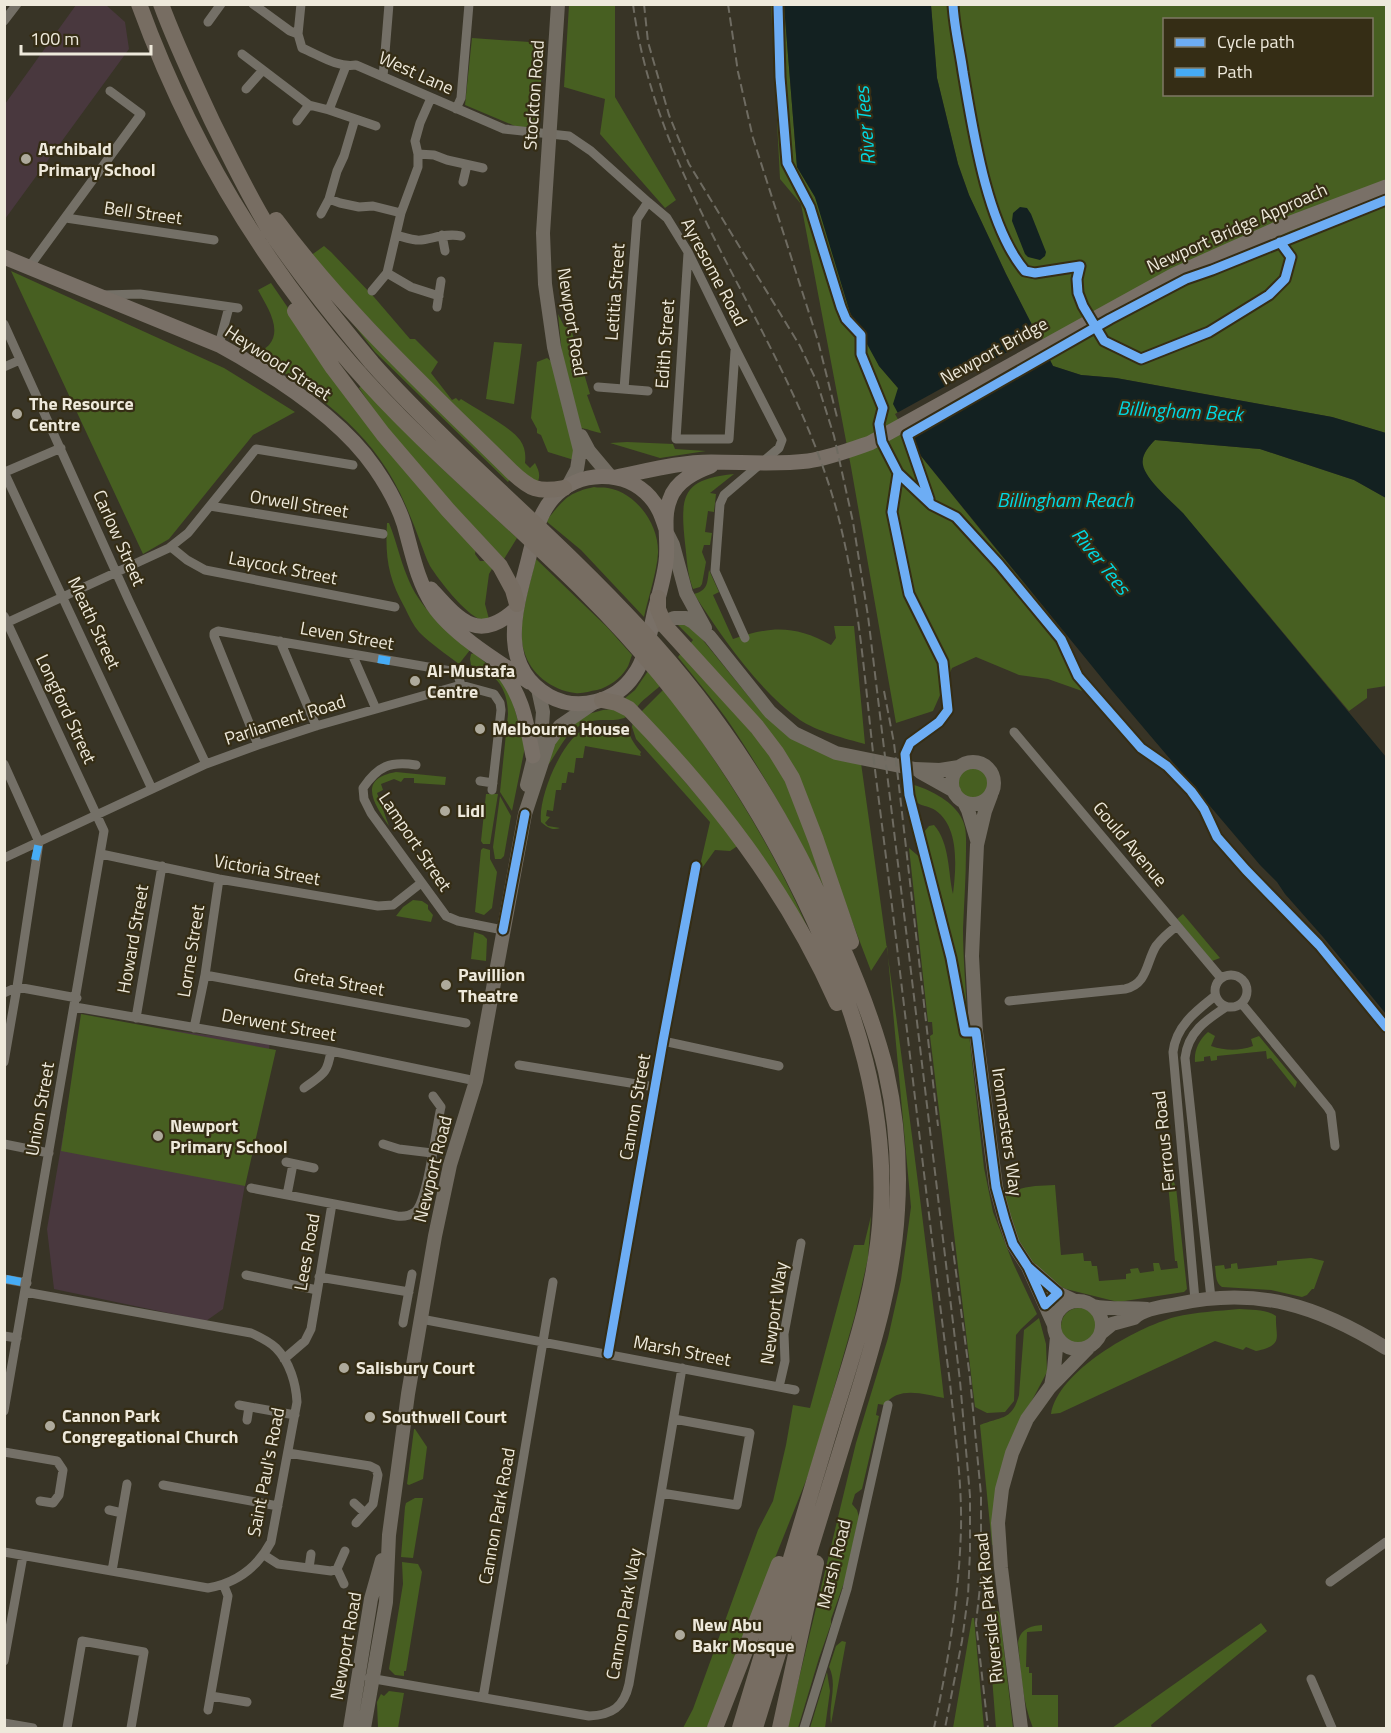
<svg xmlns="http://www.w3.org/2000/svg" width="1391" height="1733" viewBox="0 0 1391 1733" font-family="'Titillium Web',sans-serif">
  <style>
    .education { fill: #49383e }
    .green { fill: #475f21; fill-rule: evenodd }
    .water { fill: #132121 }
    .pier { fill: #383426 }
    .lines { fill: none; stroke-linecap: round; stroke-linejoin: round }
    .street { stroke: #747067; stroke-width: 9 }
    .secondary { stroke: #726c62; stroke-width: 14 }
    .primary { stroke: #797067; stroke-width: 15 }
    .highway { stroke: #776d62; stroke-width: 16 }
    .rail { stroke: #6e6b61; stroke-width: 2; stroke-dasharray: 9 4.5; stroke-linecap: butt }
    .quiet { stroke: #46acf6; stroke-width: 8; stroke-dasharray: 15 8; stroke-linecap: butt }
    .cycleway-casing { stroke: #352d15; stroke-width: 13 }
    .cycleway { stroke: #6dadf4; stroke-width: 9 }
    .poi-dot { fill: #aeaa9c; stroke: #352d15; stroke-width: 2 }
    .labels { text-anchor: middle; stroke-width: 4.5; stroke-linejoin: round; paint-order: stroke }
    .street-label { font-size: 18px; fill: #eee9db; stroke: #352d15 }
    .poi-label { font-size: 18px; font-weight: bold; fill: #eee9db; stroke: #352d15; text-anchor: start }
    .water-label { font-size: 20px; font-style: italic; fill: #00d9e3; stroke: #352d15 }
  </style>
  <rect width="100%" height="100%" fill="#383426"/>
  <!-- education -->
  <path class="education" d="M76,5H106L125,22L129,49L5,219V104Z
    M93,1020L270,1043L223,1309L206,1321L54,1289L47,1229L81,1030Z"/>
  <!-- green -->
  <path class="green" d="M569,5H615V97L676,200L665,208L600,134L605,99L564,87Z
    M771,5H784L797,167L815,197L879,366L898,388L921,456L1050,616L1048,628L1082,691L1048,679L1019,675L976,657L952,668L933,711L896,723L851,467L801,204L780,179Z
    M931,5H1386V433L1332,417L1116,378L1081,375L1053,366L1006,274L969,195L958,164L937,78ZM1164,20H1372V94H1164Z
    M472,38L544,43L538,121L522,129L465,105Z
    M324,246L331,252L374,297L410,339H415L438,362L431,373L452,400L456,398L459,401L461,399C476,409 511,427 520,440C525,447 526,455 525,463L530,468L535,463C539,471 541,475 537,484L484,440L310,256Z
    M11,271L224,368L295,412L253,435L169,539L143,554Z
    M271,283L323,359L476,549L475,554L480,561H486L492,569L489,574L485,604L489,619C485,619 483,620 480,619C466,615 438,579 430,566C426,559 424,551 421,544C415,527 408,510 400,493C369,428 314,393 257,354C261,351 266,348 269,345C283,329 266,305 258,290Z
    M558,314L564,326L571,329L590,394L587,395L601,433C593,432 587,428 579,428L564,374Z
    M351,321L510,479L508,482L375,352Z
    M494,342L522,344L514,404L486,399Z
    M547,358L551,361L574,443V460L548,452L541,435L537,433V429L531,418L537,362Z
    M362,385L434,461L517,538L504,559L399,447L359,388Z
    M1155,440L1260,449L1354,480L1386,498V686L1367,689V698L1349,711C1294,646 1240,580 1185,516C1173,501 1150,485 1143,468C1139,457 1148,447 1155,440Z
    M627,442L673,444L675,449L706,451L660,458L610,443Z
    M734,474L710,493L716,494L714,512L708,511L705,532L712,533L710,545H704L702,552L706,562L702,584L700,587L693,589C687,574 687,559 685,543C680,496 682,479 734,474Z
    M594,487C598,488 603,487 608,488C637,493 659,525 658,553C657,572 648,598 644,617L581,550L546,521C563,501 566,493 594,487Z
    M387,523H389C396,540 400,559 407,576C419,608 445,629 470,650L459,664C446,654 431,644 419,632C413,625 409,616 405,608C388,578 385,557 387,523Z
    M536,559L607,627L632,655C630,660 629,665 627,668C620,679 609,687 597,690C590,691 582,694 575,693C551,690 530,673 524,651C516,628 530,583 536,559Z
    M709,570L719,592L713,595L733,639C771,626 795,625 831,645L836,638L834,626H854L865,744C846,739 816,731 800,720C758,690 722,637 694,594C708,590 707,584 709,570Z
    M677,624L687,625L693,628L754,703L781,729L861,763C891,975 920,1186 944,1398C926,1395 898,1385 885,1405L878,1404L876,1415L879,1416L862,1489L855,1494L852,1504L857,1510L859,1517L845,1580L831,1619V1624L819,1658L798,1728H787L856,1443L888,1338L901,1280L911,1207L887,946L871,971L828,858L809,801L689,645L693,640Z
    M474,653L494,670L510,692L525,747L512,811L500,792L508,714C508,699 503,682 489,674C484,671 477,669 471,665L470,659L471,654Z
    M681,653L777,761L841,921C806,851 770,782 726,718C711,697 694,677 678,657Z
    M648,671L661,685C653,693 641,700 636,709L624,699L635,690Z
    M664,689C723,768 776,851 814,943L640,713Z
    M613,709L628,716C620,721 609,720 600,720C570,722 564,742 549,764L547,763L558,735L581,716L603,710Z
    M633,721L739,845L730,851L715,850L700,871L699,870L710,822L636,739L632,727Z
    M627,724C629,736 633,743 641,752L640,754L641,756L585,746L583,758H576L574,773L568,772L566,783H562L561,790H556L553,811L547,810L546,816L550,817L545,823L548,826L560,828C552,831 547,827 541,822C538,798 560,745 581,731C590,724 615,725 627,724Z
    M958 783a16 16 0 1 1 32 0a16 16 0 1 1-32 0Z
    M396,772L446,777L445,785L414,783V778H404L401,782L394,779L381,784L383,790L377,793L389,826C375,805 356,779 396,772Z
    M914,785C931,790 954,802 962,819C967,828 966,841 966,851C966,877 964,903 963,929C963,958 966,988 967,1017L947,917L924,832L929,826L934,825C950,843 948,873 953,894C956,868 960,827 935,810C923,803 921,809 911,796Z
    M486,794H498L490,844H483L481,841Z
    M500,796L511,816L504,856L501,859H495L493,847Z
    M483,848L490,850V859L497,872L492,908L484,915L475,912L481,850Z
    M909,848L923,860L944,942L962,1034H969L984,1168L993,1212L1013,1263L1037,1314L1021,1329L1016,1335L1014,1401L1005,1412L987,1413L975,1407L930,1036L933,1034L932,1022H928Z
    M413,900L422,901L428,905V909L433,915L431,922L396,916L403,907Z
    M1183,914L1220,958L1212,961L1177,919Z
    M474,932L483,935L487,939L486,961L471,959Z
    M81,1014L276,1050L245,1186L61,1151Z
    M1208,1032L1215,1036L1211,1046C1226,1051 1239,1051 1253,1046L1251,1039L1259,1036L1297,1082L1295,1088L1271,1058L1267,1059L1266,1051L1217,1056V1060L1211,1061L1210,1056L1204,1057V1061L1195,1062C1194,1050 1199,1040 1208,1032Z
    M1166,1178L1173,1180L1176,1187L1187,1289L1184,1292L1118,1302L1066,1289L1047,1280L1021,1248L1003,1199C1017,1185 1037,1186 1055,1185L1061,1255L1083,1253L1084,1261H1091L1092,1266H1097L1099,1281L1126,1279V1274L1131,1273L1130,1269L1138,1268L1140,1273L1154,1271L1153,1263H1159L1161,1270L1178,1268L1177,1261H1175L1168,1183L1164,1182V1179Z
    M871,1216L868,1258L855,1315L811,1468L707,1728H683L693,1709L758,1530L773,1501L786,1445L793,1405L810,1408L854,1245H864Z
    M1311,1258L1324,1261L1314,1289H1312L1307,1295L1302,1297L1271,1290L1222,1287C1215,1283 1216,1273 1215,1266L1224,1265L1225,1269L1231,1268V1264L1237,1263L1238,1269L1277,1265V1261Z
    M1061 1326a18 18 0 1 1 36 0a18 18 0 1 1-36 0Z
    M1239,1309C1252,1310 1266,1309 1276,1316C1275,1337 1285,1345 1256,1351L1246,1347L1243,1350L1215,1341L1060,1413L1051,1414C1058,1371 1135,1328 1175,1317C1196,1312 1218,1311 1239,1309Z
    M1039,1318L1046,1344L1047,1372L1020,1423L993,1545H992L980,1425C1001,1416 1012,1421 1019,1395L1024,1330Z
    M414,1429H415L427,1447L423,1479L409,1485L407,1484Z
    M415,1498H423L413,1558L401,1557L405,1507L406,1503Z
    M402,1562L418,1564L422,1572L406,1671H404V1676L395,1675L389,1669L403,1584Z
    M998,1611L1000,1615L1013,1728H996L987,1614Z
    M972,1618H974L984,1728H953Z
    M1261,1623L1267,1631L1151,1725L1152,1728H1112Z
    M1042,1625V1631L1027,1632L1026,1667H1029V1673H1032V1695H1058V1728H1033C1022,1701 1021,1672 1018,1643C1020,1629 1030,1626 1042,1625Z
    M842,1641L846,1642L831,1724C828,1705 838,1684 829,1667L836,1646Z
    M827,1672L830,1691L825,1728H810Z
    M389,1691L404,1693L398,1728H378L377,1702L381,1694L384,1696Z"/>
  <!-- water -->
  <path class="water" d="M784,5H931L937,78L958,164L969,195L1006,274L1053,366L1081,375L1116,378L1332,417L1386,433V498L1354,480L1260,449L1155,440C1149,446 1141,455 1143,465C1146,480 1172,502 1183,513L1386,757V1014L1323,937L1285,894L1277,882L1260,865L1109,687L921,456L893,404L898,388L879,366L850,313L815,197L797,167Z
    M1020,207L1027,208L1031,214L1046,252L1045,256L1040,260L1028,257L1025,254L1012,221L1013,213Z"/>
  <!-- pier -->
  <path class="pier" d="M1040,334L1051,355L908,437L895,414Z"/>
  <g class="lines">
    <!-- street -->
    <path class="street" d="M253,4L290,31L298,34L302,48C319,55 337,68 356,65L504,129L569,136L591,151L648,202L667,218L688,252L735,348L782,440L779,448L724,495L720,504L715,571L745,638
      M4,21L17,4
      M208,22L221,4
      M298,34L301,4
      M242,54L309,105L329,110L376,126
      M383,77L389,4
      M246,89L263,70
      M431,98L420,123L415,141L418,154V167L401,213L387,273L411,287L439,296
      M456,109L461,98L469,4
      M329,110L346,66
      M297,121L309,105
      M418,154L434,155L447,160L483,168
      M463,182L467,165
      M329,199L340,203L359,207L373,206L401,213
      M321,214L329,199L337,171L344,156L355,119
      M66,218L214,240
      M396,235C404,237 413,241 421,240C435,238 447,233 461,236
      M442,235L445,251
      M688,253L676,439H729L735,351
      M29,267L141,114L110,91
      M372,291L387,273
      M104,295L140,294L238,308
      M437,307L441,281
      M4,324L129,601L206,764
      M219,345L229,307
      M4,367L20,360
      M598,387L648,391
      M624,389L637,219L648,202
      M4,472L152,789
      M5,472L61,448
      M210,506L383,534
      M171,547L187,560L205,570L395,607
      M4,616L104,831L4,1411
      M4,624L169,548L188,533L256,449L353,465
      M280,641L316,726
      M352,654L376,709
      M1014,732L1221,978
      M258,745L214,636V633L218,631L457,672L461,685
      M4,764L39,842L17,987L4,1062
      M416,765C390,761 378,766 363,788L364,799L371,813L446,916L458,921L503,930
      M480,781L493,783
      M101,854L219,879L378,906L393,905L421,883
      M4,858L206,764L258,745L316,726L461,685L494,694L500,703L501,710L492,790
      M1215 991a16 16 0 1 1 32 0a16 16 0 1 1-32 0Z
      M205,975L466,1023
      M4,993L17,987L77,998
      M1009,1001L1125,989C1148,984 1146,962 1156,946C1162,938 1169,932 1177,926
      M1242,1004L1328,1108L1331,1113L1335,1146
      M75,1007L331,1051L476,1081
      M136,1018L162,866
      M194,1028L205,975L219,879
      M663,1041L779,1066
      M519,1065L655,1087
      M304,1088C323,1074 327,1075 331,1051
      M4,1144L49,1153
      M383,1144L399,1149L432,1153
      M286,1162L314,1168
      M251,1188L397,1216C403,1217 409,1216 415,1212C428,1201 436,1127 441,1107L433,1096
      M287,1195L293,1164
      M246,1275L317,1290
      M319,1277L409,1292
      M4,1279L27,1283
      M1211,1298L1185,1058C1188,1032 1206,1020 1226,1007
      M1195,1300L1173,1052C1176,1026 1196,1011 1215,996
      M421,1319L795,1390
      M403,1323L412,1274
      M4,1336L17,1338
      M608,1354L663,1041L696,866
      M284,1359L305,1341L311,1329L332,1204
      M779,1387L785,1361L784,1334L801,1243
      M239,1405L295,1415
      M247,1420L249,1407
      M4,1452L57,1461L63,1470L59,1495L53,1503L40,1501
      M288,1453L370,1466L376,1469L378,1475L373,1504L356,1523
      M163,1485L278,1506
      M661,1493L737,1505L750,1433L674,1419
      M354,1503L365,1513
      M109,1510L122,1513
      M4,1552L208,1588C237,1583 257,1568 271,1542L297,1402C296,1384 290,1362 276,1348C269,1341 260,1337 251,1333L25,1292
      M264,1555L278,1564L331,1571L337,1569
      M309,1568L311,1554
      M112,1571L127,1484
      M1330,1582L1386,1542
      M344,1584L337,1569L345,1551
      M4,1661L23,1556
      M369,1678L589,1716C612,1715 624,1707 629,1684L682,1368
      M1311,1679L1332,1728
      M211,1696L247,1702
      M483,1698L553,1282
      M208,1710L228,1596L224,1586
      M4,1723L33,1728
      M67,1728L82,1641L144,1652L131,1728
      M804,1728L847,1589L888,1405"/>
    <!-- secondary -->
    <path class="secondary" d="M558,4L543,233L545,284L554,347L580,450L577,469L568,486
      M581,436L589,451L610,476
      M668,535L673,545L686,593L705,628
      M654,626L674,618H686L693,622L710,637L770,712L794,733L836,753L915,769L940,770L959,767
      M952 783a21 21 0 1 1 42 0a21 21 0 1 1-42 0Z
      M920,772L954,791
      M527,785L542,725L543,712L538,689
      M991,795L985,811L977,845L972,956L976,1032L996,1187L1005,1220L1013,1244L1028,1267L1054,1325
      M964,802L968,810L977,840
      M1032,1270L1058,1293L1075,1301
      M1054 1325a24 24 0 1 1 48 0a24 24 0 1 1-48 0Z
      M1093,1306C1112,1310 1128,1307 1147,1309
      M1101,1333L1112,1324L1134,1318C1145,1308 1163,1307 1177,1304C1258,1286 1318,1306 1386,1348
      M1051,1386L1054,1370L1057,1337
      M350,1728L371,1599L382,1560
      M364,1728L386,1602L389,1535L408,1394L435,1236L450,1165L476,1081L525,814L549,741L560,726L595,702
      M1021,1728L1001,1568L998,1523L1002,1489L1012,1453L1027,1419L1050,1387L1088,1348"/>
    <!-- primary -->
    <path class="primary" d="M4,257L219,345C272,374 340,417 375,468C386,484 398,505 404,524C412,552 417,581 433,605C452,634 500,663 529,682
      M616,477C647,471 679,462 711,462C744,462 776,465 808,461C829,458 850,450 870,443L1174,275L1288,224L1386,187
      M666,529C662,517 659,507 650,497C625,469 578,470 553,498C537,516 533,542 527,565C515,611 498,667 549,696C578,712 616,702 634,675C647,657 650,631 655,610C659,595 664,578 666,562C669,541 662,518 670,499C676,481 695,472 711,466
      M431,589C459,620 478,644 516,609
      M500,668C523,696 526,721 533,756"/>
    <!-- highway -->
    <path class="highway" d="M139,4C187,136 259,258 351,364C423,447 509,516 587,594C682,689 758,798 814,920C856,1011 886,1108 881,1209C878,1286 851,1359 829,1432C799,1531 770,1630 740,1728
      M161,4C176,45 195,84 213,123C231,159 248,195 269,229C300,276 336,320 372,363C401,396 432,426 463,456C523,513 585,569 641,630C725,720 791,828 839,940C858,983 875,1026 886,1071C896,1116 900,1164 897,1210C893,1287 868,1360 846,1433C816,1532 785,1630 755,1728
      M276,220C344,312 430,391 511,471C530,489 538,493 564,488
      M295,311L333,368L383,434L448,510L500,566L513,590L517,604
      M658,598V609L665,626L757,727L776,752L792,778L816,840L851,942
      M602,700L617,703L629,709C714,796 787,890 837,1003
      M715,1728L779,1564
      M780,1728L816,1563"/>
    <!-- rail -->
    <path class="rail" d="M633,4C657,189 787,333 836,508C860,596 865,688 876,778C902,980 924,1182 950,1383C955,1432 962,1481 961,1529C959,1597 948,1663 934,1728
      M644,4L648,42L669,115L689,164L800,346L817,382L834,436L853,522L868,616L909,955L960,1381L970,1496V1551L968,1596L962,1641L945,1728
      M728,4L738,72L753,138L818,341L838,421
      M884,691L894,743L938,1126
      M952,1242L970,1378L981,1495V1578L976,1623L988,1728"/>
    <!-- quiet -->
    <path class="quiet" d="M378,659L390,661
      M35,860L39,842
      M6,1279L27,1283"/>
    <!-- cycleway casing -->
    <g class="cycleway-casing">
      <path id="cycleway" d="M778,4L780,77L787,163L810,207L841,307L846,319L861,335V354L883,408L879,424L882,442L898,473L932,505L956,517L999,564L1061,639L1078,676L1141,748L1167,766L1191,791L1204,809L1217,837L1246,870L1319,945L1386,1027
        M953,4C954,27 960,50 963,72C973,131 987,226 1025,271L1035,273L1080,266L1077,279L1078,293L1083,306L1104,341L1141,359L1209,332L1269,295L1285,279L1291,257L1280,242
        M898,473L892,512L909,594L943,662L948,710L939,722L910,743L905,754L909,795L951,958L965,1032H976L996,1187L1005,1220L1013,1244L1028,1267L1045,1305L1058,1293L1028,1267
        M929,499L907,435L1110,319L1186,279L1212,270L1386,200
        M503,930L525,814
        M608,1354L663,1041L696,866"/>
    </g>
    <!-- cycleway -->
    <use href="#cycleway" class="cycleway"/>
  </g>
  <!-- markers -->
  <g class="poi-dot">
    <circle cx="26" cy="159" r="6"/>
    <circle cx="17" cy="414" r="6"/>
    <circle cx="415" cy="681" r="6"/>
    <circle cx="480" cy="729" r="6"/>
    <circle cx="445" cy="811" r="6"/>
    <circle cx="446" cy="985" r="6"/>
    <circle cx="158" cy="1136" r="6"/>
    <circle cx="344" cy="1368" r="6"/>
    <circle cx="370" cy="1417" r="6"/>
    <circle cx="50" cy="1426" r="6"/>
    <circle cx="680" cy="1635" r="6"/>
  </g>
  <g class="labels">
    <!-- street labels -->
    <g class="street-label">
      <text transform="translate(416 73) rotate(24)" y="6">West Lane</text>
      <text transform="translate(534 95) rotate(-86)" y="6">Stockton Road</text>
      <text transform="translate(143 213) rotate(8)" y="6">Bell Street</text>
      <text transform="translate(1237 228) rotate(-24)" y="6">Newport Bridge Approach</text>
      <text transform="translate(714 272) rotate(62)" y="6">Ayresome Road</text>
      <text transform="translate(615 292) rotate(-86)" y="6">Letitia Street</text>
      <text transform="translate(572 322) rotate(81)" y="6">Newport Road</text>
      <text transform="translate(665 344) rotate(-86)" y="6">Edith Street</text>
      <text transform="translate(994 351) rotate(-29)" y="6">Newport Bridge</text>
      <text transform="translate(278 363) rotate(33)" y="6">Heywood Street</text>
      <text transform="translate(299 504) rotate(9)" y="6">Orwell Street</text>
      <text transform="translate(119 538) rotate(66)" y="6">Carlow Street</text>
      <text transform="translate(283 568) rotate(11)" y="6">Laycock Street</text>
      <text transform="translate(94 623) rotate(65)" y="6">Meath Street</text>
      <text transform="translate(347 636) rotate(10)" y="6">Leven Street</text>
      <text transform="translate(66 709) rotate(65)" y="6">Longford Street</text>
      <text transform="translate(285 720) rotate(-18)" y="6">Parliament Road</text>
      <text transform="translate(415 842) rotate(56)" y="6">Lamport Street</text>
      <text transform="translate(1130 844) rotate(50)" y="6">Gould Avenue</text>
      <text transform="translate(267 870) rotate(10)" y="6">Victoria Street</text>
      <text transform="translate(133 939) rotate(-80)" y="6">Howard Street</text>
      <text transform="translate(191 951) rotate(-81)" y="6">Lorne Street</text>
      <text transform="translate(339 982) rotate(10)" y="6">Greta Street</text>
      <text transform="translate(279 1025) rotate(10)" y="6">Derwent Street</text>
      <text transform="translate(635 1107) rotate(-80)" y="6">Cannon Street</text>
      <text transform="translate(40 1109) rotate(-80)" y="6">Union Street</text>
      <text transform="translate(1007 1132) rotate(82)" y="6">Ironmasters Way</text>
      <text transform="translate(1164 1141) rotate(-96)" y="6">Ferrous Road</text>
      <text transform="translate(433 1169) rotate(-76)" y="6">Newport Road</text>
      <text transform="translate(307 1252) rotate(-80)" y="6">Lees Road</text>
      <text transform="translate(774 1313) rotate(-82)" y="6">Newport Way</text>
      <text transform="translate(682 1351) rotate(11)" y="6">Marsh Street</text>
      <text transform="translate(266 1472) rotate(-79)" y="6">Saint Paul's Road</text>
      <text transform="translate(497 1516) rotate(-80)" y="6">Cannon Park Road</text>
      <text transform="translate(834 1564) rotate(-76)" y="6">Marsh Road</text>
      <text transform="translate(989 1608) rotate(-96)" y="6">Riverside Park Road</text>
      <text transform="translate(624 1614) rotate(-80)" y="6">Cannon Park Way</text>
      <text transform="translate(346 1646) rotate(-80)" y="6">Newport Road</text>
    </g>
    <!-- poi labels -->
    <g class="poi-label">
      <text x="38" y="155">Archibald<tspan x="38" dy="21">Primary School</tspan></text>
      <text x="29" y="410">The Resource<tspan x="29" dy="21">Centre</tspan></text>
      <text x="427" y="677">Al-Mustafa<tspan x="427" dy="21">Centre</tspan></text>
      <text x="492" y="735">Melbourne House</text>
      <text x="457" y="817">Lidl</text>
      <text x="458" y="981">Pavillion<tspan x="458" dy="21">Theatre</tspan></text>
      <text x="170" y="1132">Newport<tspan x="170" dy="21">Primary School</tspan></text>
      <text x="356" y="1374">Salisbury Court</text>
      <text x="62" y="1422">Cannon Park<tspan x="62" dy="21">Congregational Church</tspan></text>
      <text x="382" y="1423">Southwell Court</text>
      <text x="692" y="1631">New Abu<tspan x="692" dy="21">Bakr Mosque</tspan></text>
    </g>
    <!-- water labels -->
    <g class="water-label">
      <text transform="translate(865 126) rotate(-95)" y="7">River Tees</text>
      <text transform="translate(1180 411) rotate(3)" y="7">Billingham Beck</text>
      <text x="1065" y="507">Billingham Reach</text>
      <text transform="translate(1101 561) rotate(51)" y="7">River Tees</text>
    </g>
  </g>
  <!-- border -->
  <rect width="1391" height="1733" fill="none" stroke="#eee9db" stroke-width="12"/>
  <!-- legend -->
  <rect x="1163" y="18" width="210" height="78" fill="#352d15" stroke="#7f7864" stroke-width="1.5"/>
  <rect x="1175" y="38" width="30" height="9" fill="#6dadf4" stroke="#7f7864" stroke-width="1.5"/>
  <text x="1217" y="48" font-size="18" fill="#eee9db">Cycle path</text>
  <rect x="1175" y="68" width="30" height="9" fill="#46acf6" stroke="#7f7864" stroke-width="1.5"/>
  <text x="1217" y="78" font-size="18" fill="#eee9db">Path</text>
  <!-- scale -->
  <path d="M21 45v9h130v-9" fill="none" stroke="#eee9db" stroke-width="3"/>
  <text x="30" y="45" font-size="18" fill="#eee9db" stroke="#352d15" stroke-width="4.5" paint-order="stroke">100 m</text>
</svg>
